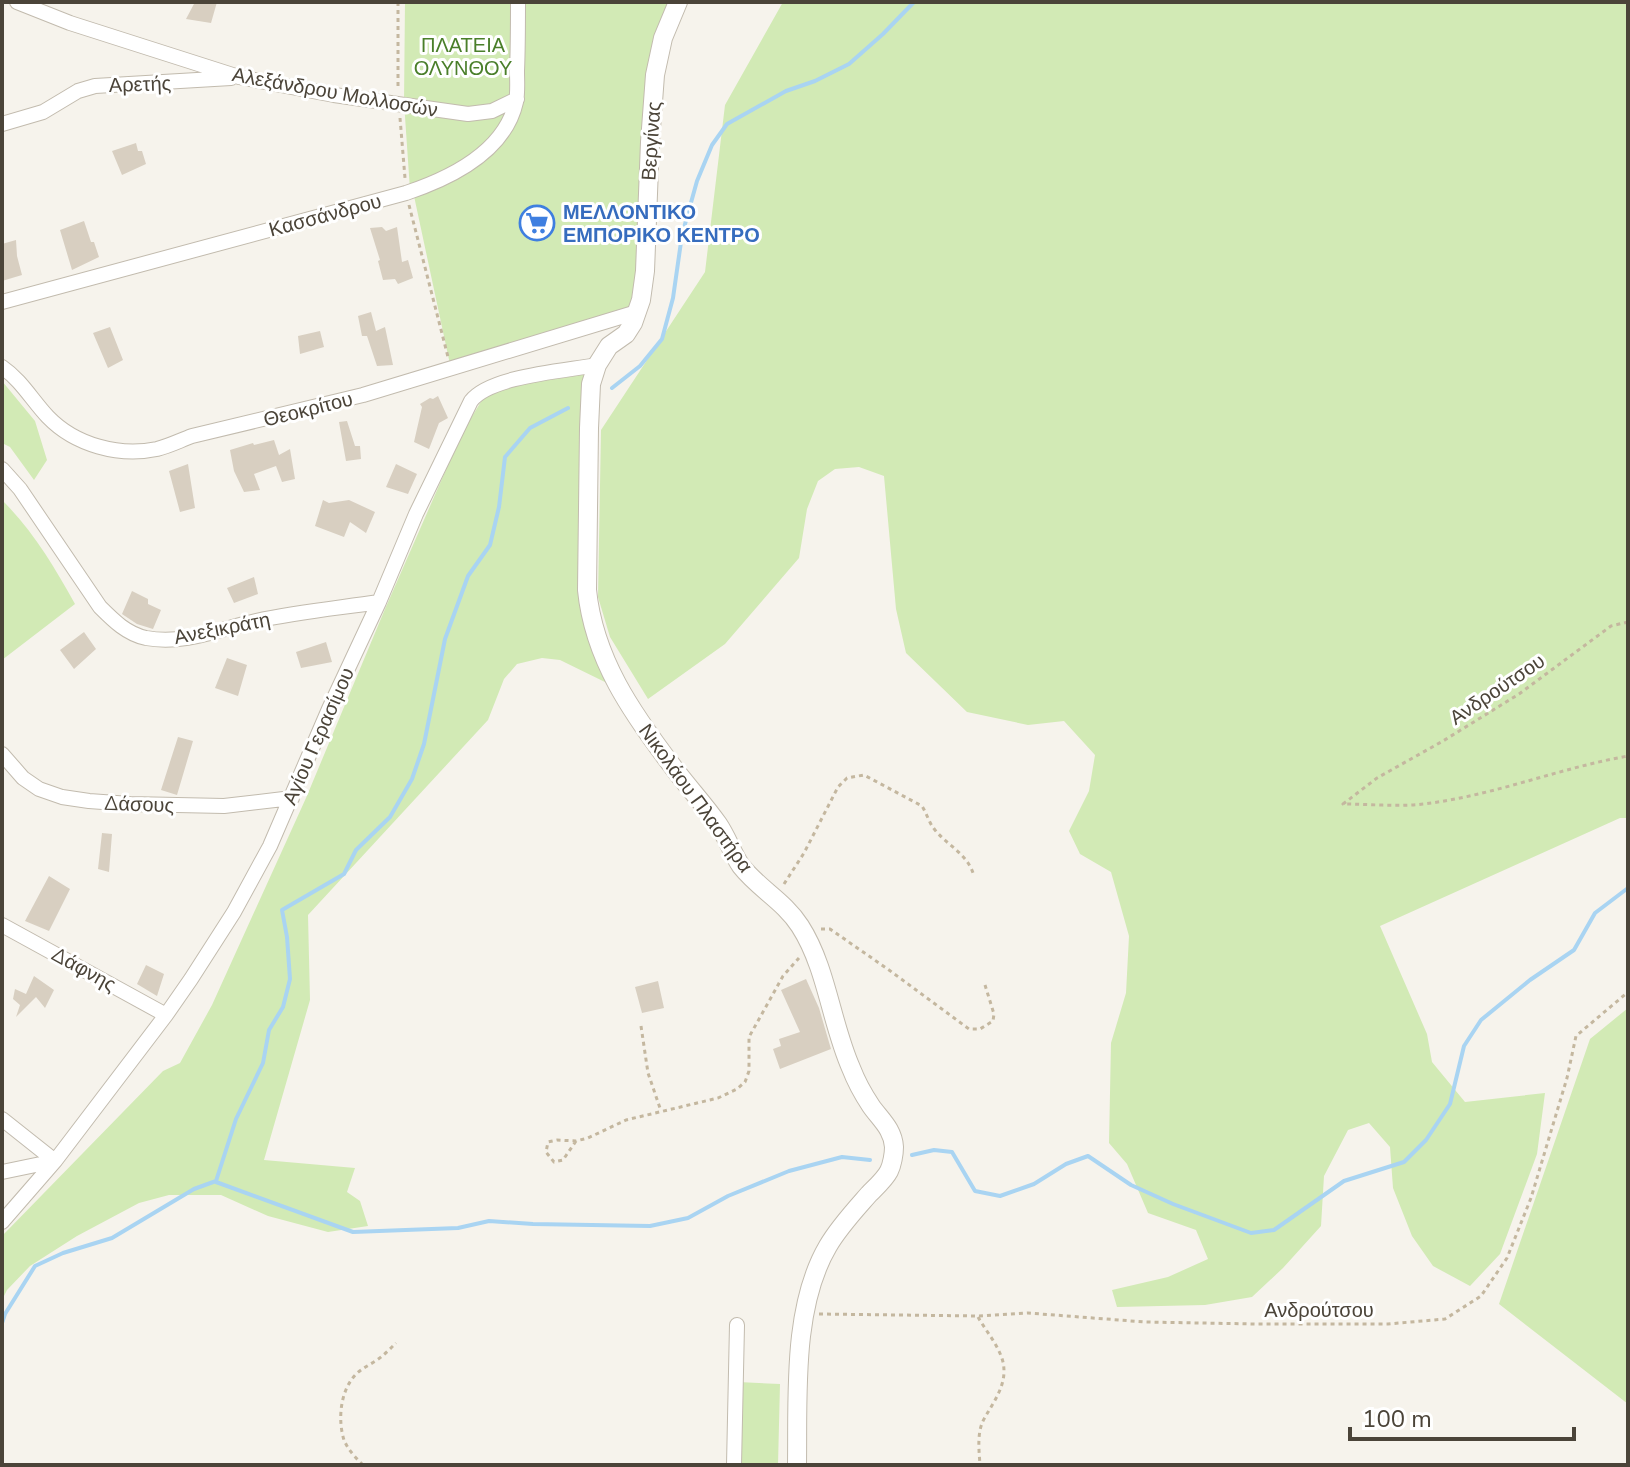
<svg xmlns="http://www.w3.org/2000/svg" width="1630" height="1467" viewBox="0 0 1630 1467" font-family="'Nunito Sans',sans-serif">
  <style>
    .green { fill: #d2eab5 }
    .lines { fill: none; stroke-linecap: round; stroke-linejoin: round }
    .stream { stroke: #a9d4f2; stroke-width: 4 }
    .building { fill: #d8cfc1 }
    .minor-casing { stroke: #c2bbae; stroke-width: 16 }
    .tertiary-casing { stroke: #c2bbae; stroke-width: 20 }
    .path { stroke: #c4b79f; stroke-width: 3; stroke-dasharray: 4 4; stroke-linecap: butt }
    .minor { stroke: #fff; stroke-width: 14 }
    .tertiary { stroke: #fff; stroke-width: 18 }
    .labels { text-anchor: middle; stroke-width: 6; stroke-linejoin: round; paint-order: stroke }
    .park-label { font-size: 20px; fill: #4a7f2a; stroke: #fff }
    .street-label { font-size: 20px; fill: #4b4439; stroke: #fff }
    .shop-label { font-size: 20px; font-weight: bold; fill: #366cbe; stroke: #fff; text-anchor: start }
  </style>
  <rect width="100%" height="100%" fill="#f6f3ec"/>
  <!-- green -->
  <path class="green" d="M405,2H677L664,27L637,312L451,369L414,196L459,170L410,190L404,102Z
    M783,2H1628V818H1620L1380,926L1427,1034L1432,1062L1465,1102L1545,1093L1537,1154L1500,1254L1470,1286L1433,1266L1412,1236L1393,1188L1390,1147L1369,1123L1348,1130L1324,1176L1321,1226L1283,1268L1252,1297L1205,1305L1117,1307L1112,1290L1168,1277L1208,1259L1196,1230L1148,1213L1127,1164L1109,1143L1111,1043L1126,993L1129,936L1111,872L1080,854L1069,831L1089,791L1095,755L1064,721L1028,725L967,712L906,653L896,609L884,476L859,467L835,469L818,481L807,509L799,558L725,644L648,699L610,637L598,597L601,430L705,272L725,105Z
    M585,374L583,609L609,684L560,660L542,658L517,664L504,679L488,720L308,915L310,1000L264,1160L355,1168L347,1192L360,1201L368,1226L328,1232L268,1216L221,1195H169L139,1203L77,1236L30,1266L7,1290L2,1300V1236L163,1071L180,1063L212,1005L306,798L385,609L462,433L485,395L525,381Z
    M2,381L35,421L47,460L34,480L10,447L2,443Z
    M2,500C33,531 54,566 75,604L2,660Z
    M1628,1008V1404L1499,1304L1590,1039Z
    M738,1382L780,1384L778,1465H736Z"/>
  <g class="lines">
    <!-- stream -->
    <path class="stream" d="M612,388L640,366L662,339L673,298L682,235L697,181L712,145L727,124L786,91L815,81L849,64L883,34L914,2
      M912,1155L934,1150L952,1152L975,1191L1000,1196L1034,1184L1066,1164L1088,1156L1131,1185L1173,1204L1251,1233L1274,1230L1344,1181L1404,1162L1426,1140L1450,1104L1464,1046L1481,1020L1530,980L1574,950L1595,913L1628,888
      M216,1182L353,1232L458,1228L489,1221L533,1224L650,1226L688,1218L728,1196L789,1171L842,1157L870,1160
      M2,1323L5,1314L35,1266L63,1253L112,1238L194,1189L216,1181L236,1119L263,1063L269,1030L283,1007L290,979L287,937L282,910L344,874L356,850L390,817L412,779L424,744L445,639L468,576L490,545L499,507L505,457L530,428L568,408"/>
  </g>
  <!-- building -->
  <path class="building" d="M195,2H217L211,23L186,19Z
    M136,143L138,151H142L146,164L122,175L112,151Z
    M84,221L91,242H94L99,257L72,270L60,230Z
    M382,227L386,231L397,227L402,262L408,260L413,278L398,284L395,279L383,280L378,261L380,260L370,228Z
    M16,240L17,256L22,275L2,281V244Z
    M371,312L376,331L385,327L393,365L377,366L367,336H362L358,316Z
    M110,327L123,360L108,368L93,333Z
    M320,331L324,347L300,354L298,336Z
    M438,396L448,418L439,423L429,449L414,442L422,407L420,404L430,398L433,399Z
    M347,421L355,446H360L361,459L346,461L339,422Z
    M274,440L279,455L290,449L295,479L282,482L276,466L254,474L260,490L244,492L234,471L230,450L253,443L254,445Z
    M188,464L195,508L180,512L169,471Z
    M396,464L417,474L408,494L386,487Z
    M323,500L329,503L349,500L375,512L366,533L350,522L344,537L315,526Z
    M254,577L258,594L234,603L227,588Z
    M132,591L148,599V604L161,610L153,629L137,624L122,614Z
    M84,632L96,649L74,669L60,650Z
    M326,642L332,662L301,668L296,652Z
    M227,658L247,665L238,696L215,688Z
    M178,737L193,741L177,795L161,790Z
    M102,833L112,834L109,872L98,869Z
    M49,876L70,889L49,931L25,921Z
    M146,965L164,974L157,996L137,984Z
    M34,976L54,990L45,1008L36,997L16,1017L20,1005L13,999L15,989L26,994Z
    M806,979L819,1008L831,1049L780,1069L773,1049L781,1046L779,1039L800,1032L781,990Z
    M658,981L664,1008L642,1013L635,987Z"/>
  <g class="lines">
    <!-- minor casing -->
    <g class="minor-casing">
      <path id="minor" d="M17,2L70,23L239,77L334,95L468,114L492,111L517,99
        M2,124L43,112L78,91L95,86L231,78
        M2,302L406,193C451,178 505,151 516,102C518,92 517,81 517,71C518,48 518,25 518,2
        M2,367C21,380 32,400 48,417C75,445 119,457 157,449C169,446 181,440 192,436L363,395L637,312
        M2,469L20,489L100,607C114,621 127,634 146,638C184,645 220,629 256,621C297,612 339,608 379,602
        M2,754L23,778L39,789L62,797L89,801L130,804L224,806L292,798
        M2,925L166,1015
        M2,1119L55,1161
        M2,1172L55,1161
        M2,1222L55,1161L166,1015L191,979L234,912L270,846L329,709L379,602L416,514L471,401C490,376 565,371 597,365
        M734,1465L737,1325"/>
    </g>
    <!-- tertiary casing -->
    <g class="tertiary-casing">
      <path id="tertiary" d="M678,2L663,38L655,75L650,142L645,271L641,300L633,323L626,334L609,346L597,365L591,384L589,428L587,590C594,659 632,713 673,767C687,786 704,804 718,824C727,837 732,853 741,866C759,889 784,901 800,926C827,968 831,1023 851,1068C856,1081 863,1094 871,1106C880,1119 893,1129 894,1147C894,1154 892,1165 889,1171C885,1179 876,1187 869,1194C855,1210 839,1227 828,1246C792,1307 798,1396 797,1465"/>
    </g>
    <!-- path -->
    <path class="path" d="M398,2V90
      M400,118L405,178
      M409,205L448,357
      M1628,622L1611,626L1519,694L1443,741L1377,778L1343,804C1369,804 1397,807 1423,804C1493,796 1559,768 1628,756
      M784,884L804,853L838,787L847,778L864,775L922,806C927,814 929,823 935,830C948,846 968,854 974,876
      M821,929H830L889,970L969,1029H980L993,1021L994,1014L985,985
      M641,1026L648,1073L661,1111
      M576,1141L563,1160L554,1162L546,1152L548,1142L557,1140L576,1141L588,1138L626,1120L718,1098L737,1089L745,1082L749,1071V1037L783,976L799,958
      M819,1314L977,1316L1028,1313L1145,1322L1256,1324H1388L1445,1319L1481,1296L1507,1258L1531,1198L1567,1078L1576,1036L1628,992
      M978,1317C986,1331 999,1346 1003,1362C1008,1385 993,1402 983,1421C977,1434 979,1450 980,1465
      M363,1465C356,1458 348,1450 344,1440C338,1421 340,1395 352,1379C358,1370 368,1366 377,1360C384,1355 390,1349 396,1343"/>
    <!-- minor -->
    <use href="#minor" class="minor"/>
    <!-- tertiary -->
    <use href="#tertiary" class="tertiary"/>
  </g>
  <!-- icons -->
  <defs>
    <g id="supermarket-ring" transform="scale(1.8)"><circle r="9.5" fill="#fff" stroke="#3f7fe0" stroke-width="1.5"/><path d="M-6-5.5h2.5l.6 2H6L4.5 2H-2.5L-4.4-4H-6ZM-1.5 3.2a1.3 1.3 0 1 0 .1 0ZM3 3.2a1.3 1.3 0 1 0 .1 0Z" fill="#3f7fe0"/></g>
  </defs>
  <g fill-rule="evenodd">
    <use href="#supermarket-ring" x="537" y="223"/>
  </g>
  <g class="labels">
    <!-- park labels -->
    <g class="park-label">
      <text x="463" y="52">ΠΛΑΤΕΙΑ<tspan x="463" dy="23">ΟΛΥΝΘΟΥ</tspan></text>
    </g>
    <!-- street labels -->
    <g class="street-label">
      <text transform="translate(140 84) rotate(-2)" y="7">Αρετής</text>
      <text transform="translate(335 92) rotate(10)" y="7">Αλεξάνδρου Μολλοσών</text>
      <text transform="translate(651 141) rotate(-86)" y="7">Βεργίνας</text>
      <text transform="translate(325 215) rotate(-15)" y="7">Κασσάνδρου</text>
      <text transform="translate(308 409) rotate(-14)" y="7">Θεοκρίτου</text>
      <text transform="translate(222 628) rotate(-11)" y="7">Ανεξικράτη</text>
      <text transform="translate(1497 689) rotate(-34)" y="7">Ανδρούτσου</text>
      <text transform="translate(318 736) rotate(-66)" y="7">Αγίου Γερασίμου</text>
      <text transform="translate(696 798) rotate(54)" y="7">Νικολάου Πλαστήρα</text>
      <text transform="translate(139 804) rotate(2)" y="7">Δάσους</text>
      <text transform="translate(84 969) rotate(29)" y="7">Δάφνης</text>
      <text x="1319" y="1317">Ανδρούτσου</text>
    </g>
    <!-- shop labels -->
    <g class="shop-label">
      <text x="563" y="219">ΜΕΛΛΟΝΤΙΚΟ<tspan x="563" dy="23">ΕΜΠΟΡΙΚΟ ΚΕΝΤΡΟ</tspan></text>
    </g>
  </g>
  <!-- border -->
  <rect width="1630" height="1467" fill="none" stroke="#4b4439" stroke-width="8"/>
  <!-- scale -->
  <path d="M1350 1427v12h224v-12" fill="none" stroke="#4b4439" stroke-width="4"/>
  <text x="1362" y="1427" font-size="24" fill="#4b4439" stroke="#ffffff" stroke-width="6" paint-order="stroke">100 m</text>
</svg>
